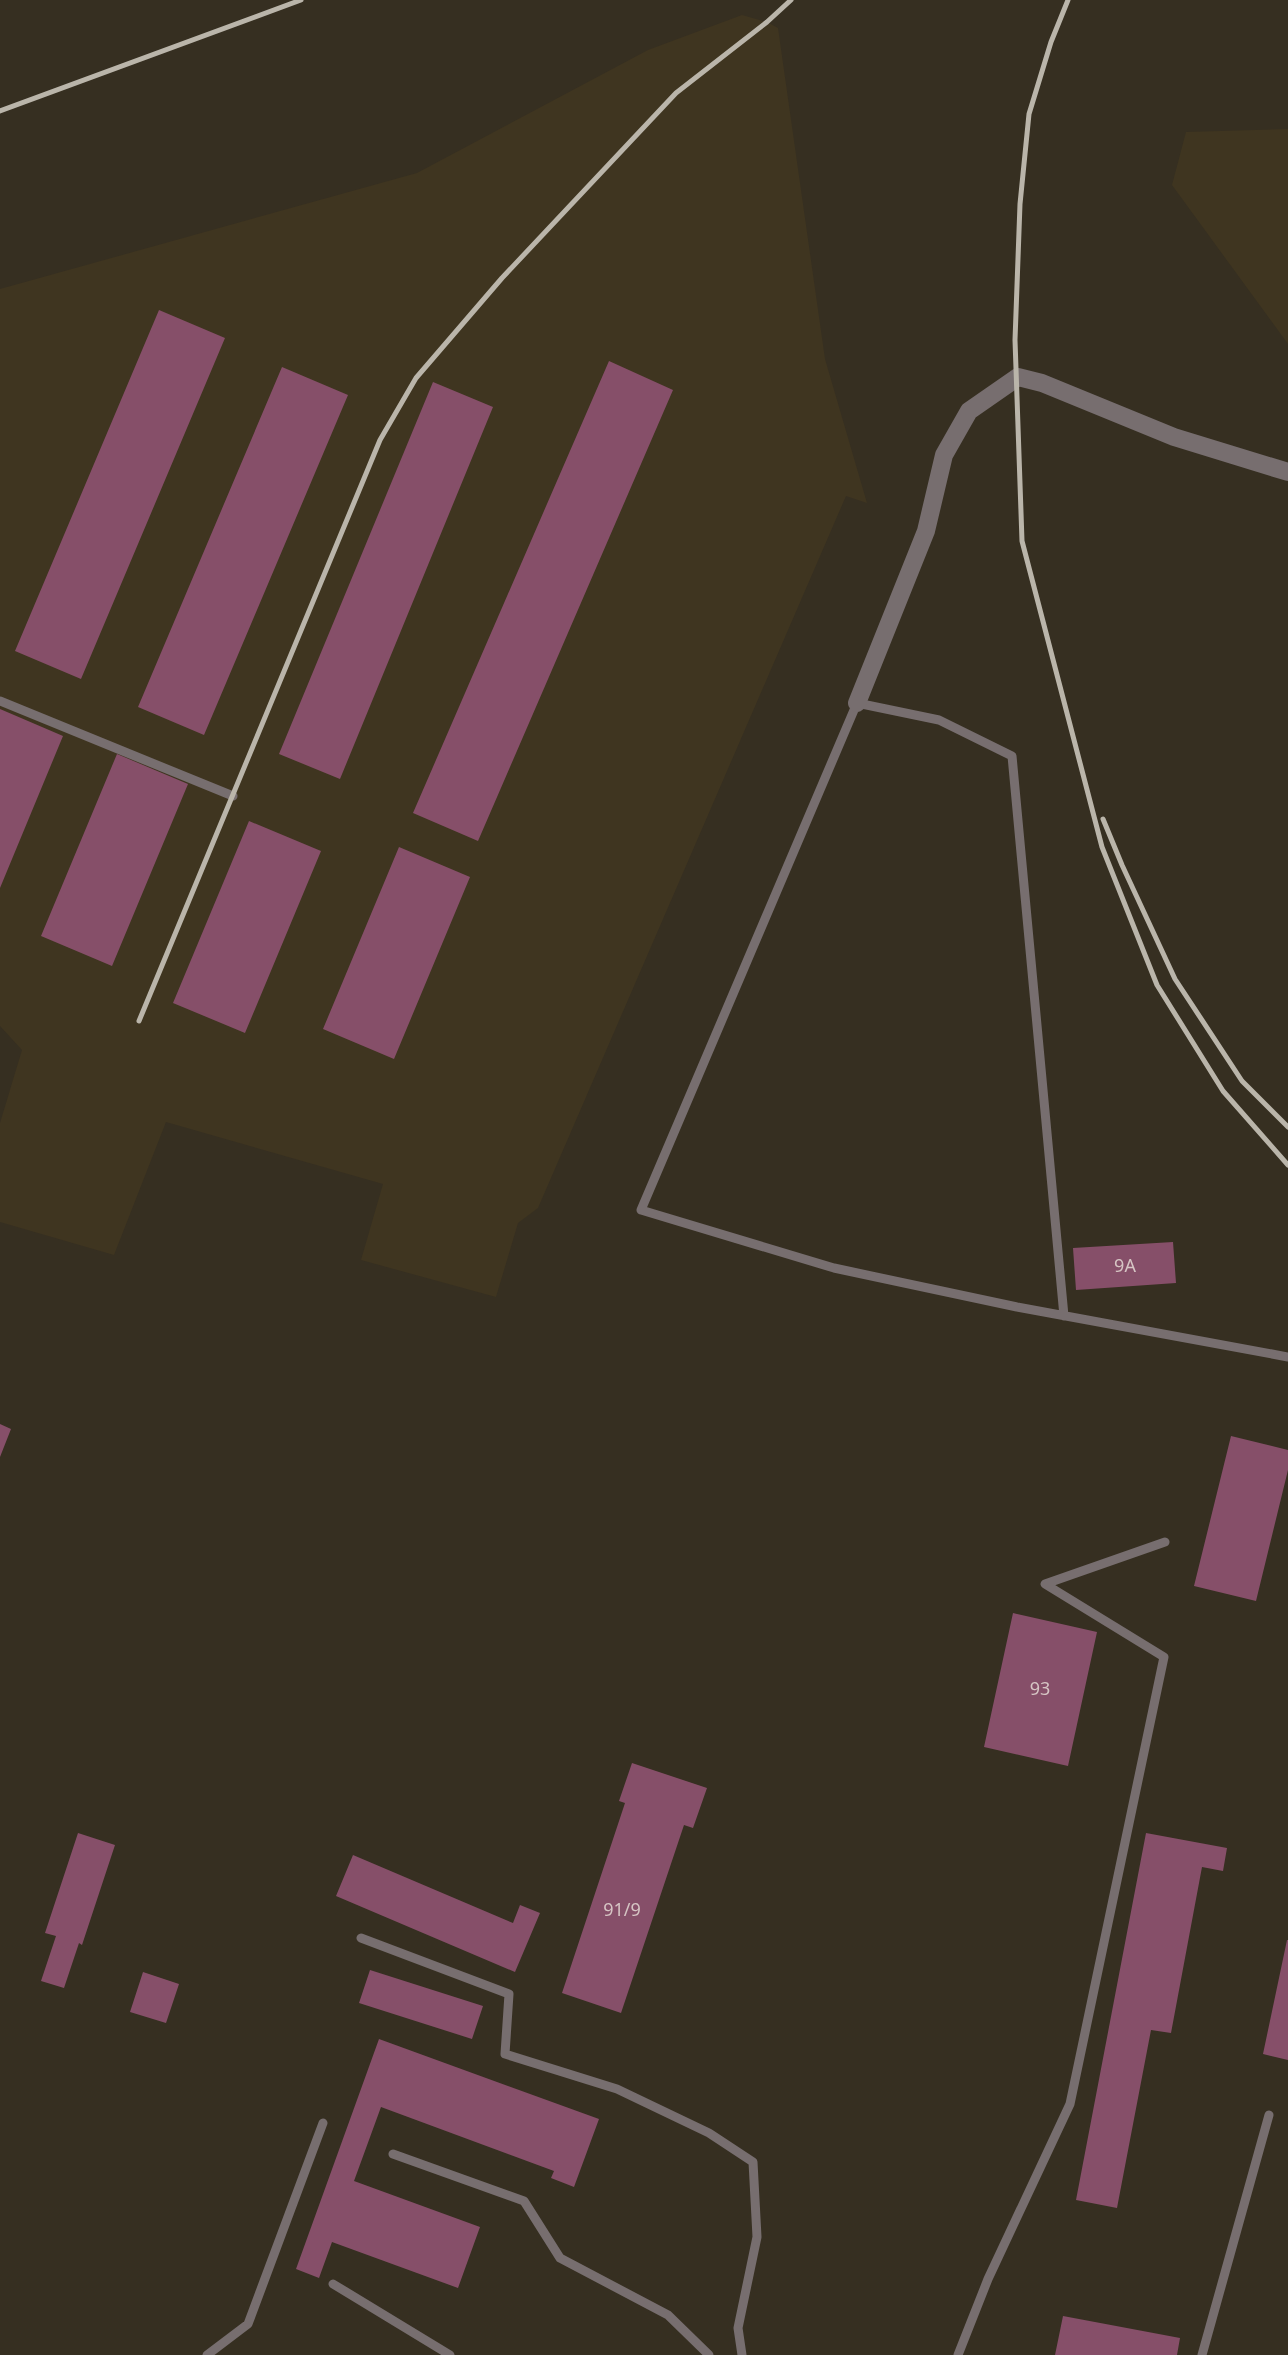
<svg xmlns="http://www.w3.org/2000/svg" width="1288" height="2355" viewBox="0 0 1288 2355" font-family="'Noto Sans',sans-serif">
  <style>
    .built { fill: #3f3520 }
    .building { fill: #864f69 }
    .lines { fill: none; stroke-linecap: round; stroke-linejoin: round }
    .service { stroke: #776e6f; stroke-width: 9 }
    .minor { stroke: #776e6f; stroke-width: 18 }
    .rail { stroke: #bab5aa; stroke-width: 5 }
    .labels { text-anchor: middle; stroke-width: 5; stroke-linejoin: round; paint-order: stroke }
    .number-label { font-size: 18px; fill: #d6c5c4 }
  </style>
  <rect width="100%" height="100%" fill="#362f21"/>
  <!-- built -->
  <path class="built" d="M742,15L767,22L778,28L825,359L867,503L846,496L538,1208L518,1223L496,1297L361,1260L383,1184L166,1122L114,1255L0,1222V1123L22,1050L0,1026V289L417,173L648,50Z
    M1288,129V344L1172,185L1186,132Z"/>
  <!-- building -->
  <path class="building" d="M159,310L225,338L81,679L15,651Z
    M609,361L673,390L478,841L413,813Z
    M282,367L348,395L204,735L138,707Z
    M433,382L493,407L340,779L279,754Z
    M0,709L63,736L0,888Z
    M117,754L188,784L112,966L41,936Z
    M249,821L321,851L245,1033L173,1003Z
    M399,847L470,877L394,1059L323,1029Z
    M1173,1242L1176,1283L1076,1290L1073,1248Z
    M0,1424L11,1429L0,1457Z
    M1231,1436L1288,1450V1470L1256,1601L1194,1586Z
    M1013,1613L1097,1632L1068,1766L984,1747Z
    M632,1763L707,1788L693,1828L684,1825L621,2013L562,1993L625,1803L619,1801Z
    M78,1833L115,1845L82,1945L79,1943L64,1988L41,1981L56,1936L45,1933Z
    M1146,1833L1227,1848L1223,1871L1202,1867L1171,2033L1151,2030L1117,2208L1076,2200Z
    M353,1855L513,1923L520,1905L540,1913L515,1972L336,1896Z
    M1287,1940H1288V2060L1263,2054Z
    M370,1970L483,2006L472,2039L359,2003Z
    M143,1972L179,1984L166,2023L130,2012Z
    M379,2039L599,2119L574,2187L551,2178L554,2171L381,2107L354,2181L480,2227L458,2288L332,2242L319,2278L296,2269Z
    M1063,2316L1180,2338L1177,2355H1055Z"/>
  <g class="lines">
    <!-- service -->
    <path class="service" d="M0,701L233,796
      M1064,1316L1012,756L939,720L857,703L641,1210L834,1268L1017,1307L1288,1357
      M361,1938L509,1994L505,2054L617,2089L709,2133L753,2162L757,2237L738,2328L742,2355
      M393,2154L524,2201L560,2258L668,2315L709,2355
      M333,2284L450,2355
      M207,2355L248,2324L323,2123
      M958,2355L988,2279L1070,2104L1164,1657L1045,1584L1165,1542
      M1202,2355L1269,2115"/>
    <!-- minor -->
    <path class="minor" d="M857,703L926,531L944,455L969,411L1018,377L1042,383L1174,437L1288,472"/>
    <!-- rail -->
    <path class="rail" d="M1068,0L1051,42L1029,114L1020,204L1015,340L1022,541L1102,847L1157,985L1223,1091L1288,1165
      M0,111L301,0
      M1103,819L1122,865L1175,979L1242,1081L1288,1127
      M139,1021L380,440L416,378L502,278L676,93L767,22L791,0"/>
  </g>
  <g class="labels">
    <!-- number labels -->
    <g class="number-label">
      <text x="1125" y="1272">9А</text>
      <text x="1040" y="1695">93</text>
      <text x="622" y="1916">91/9</text>
    </g>
  </g>
</svg>
